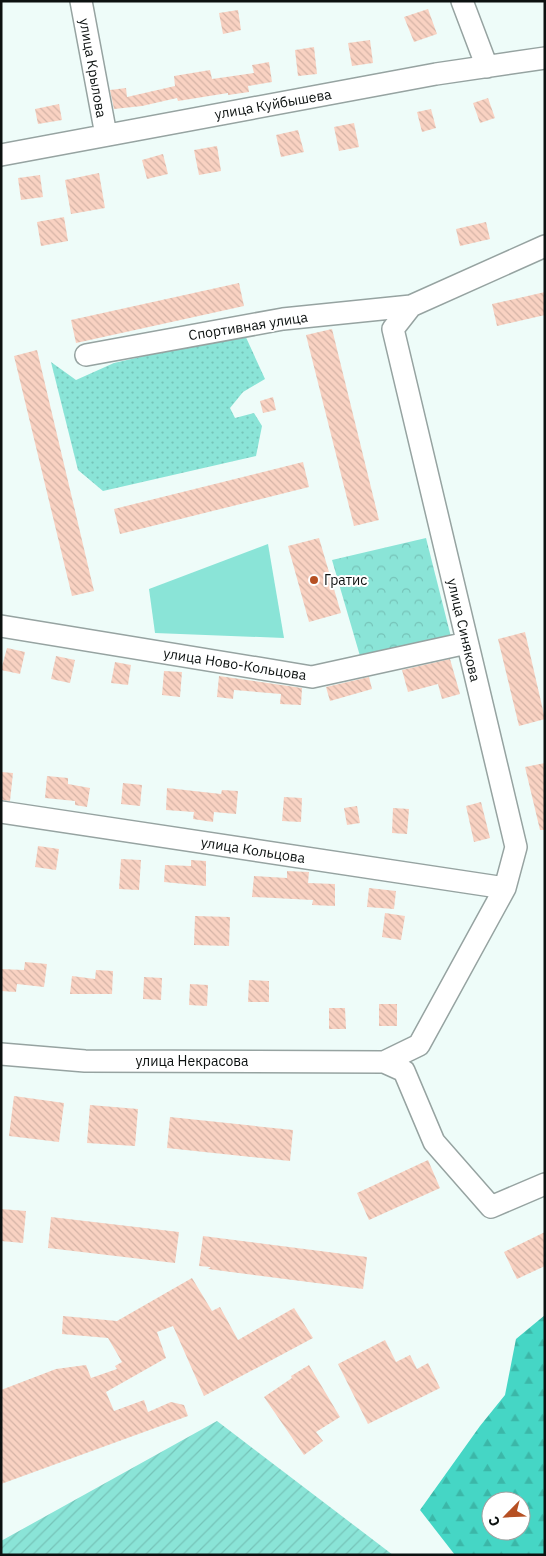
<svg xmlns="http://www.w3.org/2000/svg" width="546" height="1556" viewBox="0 0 546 1556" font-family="'IBM Plex Sans',sans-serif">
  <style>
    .grass { fill: url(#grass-dots) }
    .forest { fill: url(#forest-firs); fill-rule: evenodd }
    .park { fill: url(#park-crowns) }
    .garden { fill: url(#garden-furrows) }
    .pitch { fill: #8ae4d7 }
    .building { fill: url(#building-back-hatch) }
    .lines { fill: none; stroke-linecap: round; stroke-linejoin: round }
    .minor-casing { stroke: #96a3a1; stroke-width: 24 }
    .minor { stroke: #fff; stroke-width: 21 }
    .poi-dot { fill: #b65023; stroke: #fff; stroke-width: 2 }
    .labels { text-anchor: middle; stroke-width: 4; stroke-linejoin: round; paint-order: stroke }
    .street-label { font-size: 14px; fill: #0c1110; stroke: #fff }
    .poi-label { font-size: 14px; fill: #0c1110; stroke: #fff; text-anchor: start }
  </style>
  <defs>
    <pattern id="grass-dots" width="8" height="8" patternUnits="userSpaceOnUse" patternTransform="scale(1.25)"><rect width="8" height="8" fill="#8ae4d7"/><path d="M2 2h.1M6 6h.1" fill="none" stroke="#76c3b8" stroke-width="1.8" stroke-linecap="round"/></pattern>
    <pattern id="forest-firs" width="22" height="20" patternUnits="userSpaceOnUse" patternTransform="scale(1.25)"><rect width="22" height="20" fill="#45d6c5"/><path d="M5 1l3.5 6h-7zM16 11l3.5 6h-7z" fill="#3bb7a8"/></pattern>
    <pattern id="park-crowns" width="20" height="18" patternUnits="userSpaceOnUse" patternTransform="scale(1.25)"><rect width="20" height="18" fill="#8ae4d7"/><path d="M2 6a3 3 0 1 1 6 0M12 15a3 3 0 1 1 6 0" fill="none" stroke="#76c3b8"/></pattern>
    <pattern id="garden-furrows" width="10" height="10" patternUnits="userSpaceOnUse" patternTransform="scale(1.25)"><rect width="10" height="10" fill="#8ae4d7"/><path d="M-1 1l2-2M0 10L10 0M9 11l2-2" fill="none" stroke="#76c3b8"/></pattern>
    <pattern id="building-back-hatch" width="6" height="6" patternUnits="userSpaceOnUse" patternTransform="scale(1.25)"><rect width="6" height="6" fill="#f9d2c2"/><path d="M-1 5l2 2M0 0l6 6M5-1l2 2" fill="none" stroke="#d4b3a6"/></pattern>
  </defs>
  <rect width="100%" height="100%" fill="#eefcf9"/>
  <!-- grass -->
  <path class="grass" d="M244,333L265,379L243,392L230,408L235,418L254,413L262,426L256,456L103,491L78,470L51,362L76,380L114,363Z"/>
  <!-- forest -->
  <path class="forest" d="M545,1315V1555H455L420,1510L480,1426L505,1395L516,1339ZM491,1501H521V1531H491Z"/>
  <!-- park -->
  <path class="park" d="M426,538L451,637L360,656L332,560Z"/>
  <!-- garden -->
  <path class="garden" d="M217,1421L393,1555H1V1541Z"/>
  <!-- pitch -->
  <path class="pitch" d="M268,544L284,638L155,633L149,589Z"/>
  <!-- building -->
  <path class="building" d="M428,9L437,34L414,42L404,17Z
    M238,10L241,30L223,34L219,13Z
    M370,40L373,63L352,66L348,43Z
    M314,47L317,74L298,76L295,50Z
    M269,62L272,82L248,86L249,92L228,95V93L178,101L177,98L142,106L114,109L110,90L126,88L127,97L175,86L174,76L210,70L212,79L254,73L252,65Z
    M488,98L495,118L480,123L473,103Z
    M59,104L62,120L38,124L35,109Z
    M431,109L436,128L422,132L417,112Z
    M354,123L359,147L339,151L334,127Z
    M298,130L304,152L281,157L276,135Z
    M217,146L221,171L199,175L194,150Z
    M163,154L168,174L147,179L142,160Z
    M99,173L105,208L71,214L65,180Z
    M40,175L43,197L21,200L18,178Z
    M64,217L68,241L41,246L37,222Z
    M486,222L490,239L460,246L456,229Z
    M239,283L244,306L76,343L71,320Z
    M545,292V315L497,326L492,304Z
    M332,329L379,520L354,526L306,335Z
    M37,350L94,591L72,596L14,356Z
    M273,397L276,410L263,413L260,401Z
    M303,462L309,487L120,534L114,509Z
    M319,538L341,613L309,622L288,546Z
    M525,632L545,719L519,726L498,639Z
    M7,648L25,652L20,674L1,670Z
    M56,656L75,660L70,683L51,679Z
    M450,659L460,694L442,699L438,684L408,692L402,670Z
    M115,662L131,665L128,685L111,683Z
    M164,671L182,672L180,697L162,695Z
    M219,676L302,688L301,705L280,704L281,694L234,690L233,699L217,697Z
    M369,677L372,689L330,701L326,687Z
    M545,763V830H540L525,767Z
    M1,772L13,773L10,801L1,800Z
    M47,776L68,778V784L90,788L87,807L75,805V801L45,798Z
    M123,783L142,785L140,806L121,804Z
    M167,788L221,794L222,790L238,791L236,814L214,812L213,822L193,819L194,812L166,810Z
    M284,797L302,798L301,822L282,821Z
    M481,802L490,838L474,842L466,806Z
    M357,806L360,823L347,825L344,808Z
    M393,808L409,809L407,834L392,833Z
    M38,846L59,849L56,870L35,867Z
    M121,859L141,860L139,890L119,889Z
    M191,860L206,861V886L164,882L165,865L191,866Z
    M287,871L309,872L308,883L335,884V906L312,905L313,900L252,897L254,876L287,878Z
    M369,888L396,891L394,909L367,907Z
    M385,913L405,916L401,940L382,937Z
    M195,916L230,917L229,946L194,945Z
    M25,962L47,964L44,987L17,984L16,992L1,991V969L24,970Z
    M96,970L113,971L112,994H70L72,976L95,979Z
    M144,977L162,978L161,1000L143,999Z
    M249,980L269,981V1002H248Z
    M190,984L208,985L207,1006L189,1005Z
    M379,1004H397V1026H379Z
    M329,1008H345L346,1029H329Z
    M14,1096L64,1103L59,1142L9,1136Z
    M90,1105L138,1109L135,1146L87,1143Z
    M170,1117L293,1130L290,1161L167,1148Z
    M428,1160L440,1188L369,1220L357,1193Z
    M1,1209L26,1211L23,1243L1,1241Z
    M51,1217L179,1232L175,1263L48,1248Z
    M545,1232V1266L517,1279L504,1252Z
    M203,1236L367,1257L363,1289L208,1269L211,1267L199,1266Z
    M192,1278L212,1311L220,1307L238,1340L294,1308L313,1338L204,1396L173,1326L157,1332L166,1358L106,1392L114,1411L144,1400L148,1412L171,1402L184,1405L188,1416L1,1484V1390L56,1369L86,1365L91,1378L117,1369L115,1366L122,1362L108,1338L62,1334L63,1316L117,1321Z
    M385,1340L396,1362L410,1355L417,1369L428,1363L440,1388L368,1424L338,1364Z
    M309,1365L340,1417L316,1432L323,1441L304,1455L264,1397L292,1378L291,1376Z"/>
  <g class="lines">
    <!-- minor casing -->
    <g class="minor-casing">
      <path id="minor" d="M81,1L106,135
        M462,1L487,67
        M1,155L436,74L545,58
        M86,355L283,319L411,306
        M1,626L312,677L467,643
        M1,812L505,888
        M1,1054L85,1061L384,1062L404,1071L434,1142L491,1207L545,1184
        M384,1062L419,1045L505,888L516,847L393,329L411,306L545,246"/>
    </g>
    <!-- minor -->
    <use href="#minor" class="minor"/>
  </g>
  <!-- markers -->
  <circle class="poi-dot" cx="314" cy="580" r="5"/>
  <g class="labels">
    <!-- street labels -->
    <g class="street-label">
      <text transform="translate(93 68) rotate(80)" y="5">улица Крылова</text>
      <text transform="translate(273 104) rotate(-10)" y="5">улица Куйбышева</text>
      <text transform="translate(248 326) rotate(-9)" y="5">Спортивная улица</text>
      <text transform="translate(464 630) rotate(77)" y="5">улица Синякова</text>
      <text transform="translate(235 664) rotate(9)" y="5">улица Ново-Кольцова</text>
      <text transform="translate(253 850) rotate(9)" y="5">улица Кольцова</text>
      <text x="192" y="1066">улица Некрасова</text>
    </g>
    <!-- poi labels -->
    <g class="poi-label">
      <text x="324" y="585">Гратис</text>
    </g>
  </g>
  <!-- border -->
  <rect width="546" height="1556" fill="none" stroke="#0c1110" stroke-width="5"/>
  <!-- north arrow -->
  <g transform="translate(506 1516) rotate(246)"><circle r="24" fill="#ffffff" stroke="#9ea09f"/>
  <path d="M0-4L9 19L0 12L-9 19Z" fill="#b65023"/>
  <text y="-8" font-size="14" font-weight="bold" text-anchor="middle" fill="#0c1110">С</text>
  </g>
</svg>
